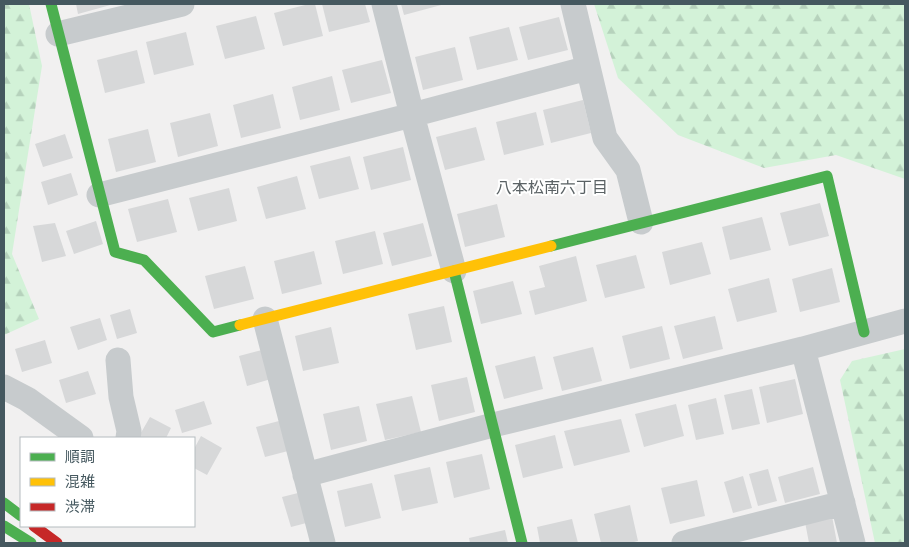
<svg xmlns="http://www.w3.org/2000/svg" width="909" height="547" viewBox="0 0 909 547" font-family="'Fira Sans Condensed','Noto Sans JP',sans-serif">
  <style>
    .forest { fill: url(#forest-firs) }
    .building { fill: #d7d8d9 }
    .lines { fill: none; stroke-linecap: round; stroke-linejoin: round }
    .street { stroke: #c7cbcd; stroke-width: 25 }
    .fast { stroke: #4caf50; stroke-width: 11 }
    .slow { stroke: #ffc107; stroke-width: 11 }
    .jam { stroke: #c62828; stroke-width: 11 }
    .labels { text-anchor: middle; stroke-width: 4; stroke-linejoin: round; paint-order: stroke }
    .neighbourhood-label { font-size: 16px; fill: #5b6265; stroke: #fff }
  </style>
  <defs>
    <pattern id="forest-firs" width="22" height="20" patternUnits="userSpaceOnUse" patternTransform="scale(1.25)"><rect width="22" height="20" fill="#d3f2d8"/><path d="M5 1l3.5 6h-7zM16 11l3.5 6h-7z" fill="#b6d2bc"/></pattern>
  </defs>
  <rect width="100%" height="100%" fill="#f1f0f0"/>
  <!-- forest -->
  <path class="forest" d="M4,4H29L42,66L12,254L39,319L4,335Z
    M594,4H905V179L836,155L764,168L678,135L618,78Z
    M905,349V543H875L840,380L852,361Z"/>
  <!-- building -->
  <path class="building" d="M76,4H114L78,14Z
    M309,4H315L323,36L283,46L274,13Z
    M322,4H365L370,22L329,32Z
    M401,4H445L404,15Z
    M256,16L265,49L225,59L216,26Z
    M559,17L568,50L528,60L519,27Z
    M509,27L518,60L477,70L469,37Z
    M186,32L194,65L154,75L146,42Z
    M455,47L463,80L423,90L415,57Z
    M137,50L145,83L105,93L97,60Z
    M382,60L391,93L351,103L342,70Z
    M332,76L340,110L300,120L292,87Z
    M273,94L281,128L241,138L233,105Z
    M583,100L591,133L551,143L543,110Z
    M536,112L544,145L504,155L496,122Z
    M210,113L218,146L178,157L170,123Z
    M476,127L485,160L445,170L436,137Z
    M148,129L156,162L116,172L108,139Z
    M65,134L73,158L43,167L35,144Z
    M403,147L411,180L371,190L363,157Z
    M350,156L359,189L319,199L310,166Z
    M71,173L78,195L48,205L41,182Z
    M297,176L306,209L266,219L257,187Z
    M229,188L237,221L198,231L189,198Z
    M168,199L177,232L137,242L128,209Z
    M820,203L829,236L789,246L780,213Z
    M497,204L505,237L465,247L457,214Z
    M762,217L771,250L730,260L722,227Z
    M96,221L103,244L74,254L66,231Z
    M55,223L66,256L42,262L33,226Z
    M423,223L432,256L392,266L383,233Z
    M375,231L383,264L343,274L335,241Z
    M702,242L711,274L670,285L662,252Z
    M314,251L322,284L282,294L274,261Z
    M636,255L645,288L605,298L596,265Z
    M576,256L587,301L535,315L529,291L545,287L539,266Z
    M245,266L254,299L214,309L205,276Z
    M832,268L840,302L800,312L792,279Z
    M769,278L777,312L737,322L728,289Z
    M513,281L522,314L481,324L473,291Z
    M444,306L452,342L416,350L408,314Z
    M130,309L137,333L117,339L110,315Z
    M715,316L723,349L683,359L674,326Z
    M100,318L107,340L78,350L70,327Z
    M662,326L670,359L630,369L622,336Z
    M331,327L339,363L303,371L295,336Z
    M45,340L52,363L22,372L15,349Z
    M593,347L602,381L562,391L553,357Z
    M262,350L271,379L247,386L239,356Z
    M535,356L543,389L504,399L495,366Z
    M88,371L96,394L66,403L59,380Z
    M467,377L475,412L439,421L431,385Z
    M795,379L803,414L767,423L759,387Z
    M752,389L760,424L732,430L724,395Z
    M412,396L421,432L385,440L376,404Z
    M716,398L724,434L696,440L688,405Z
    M204,401L212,424L182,433L175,410Z
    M676,404L684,436L644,447L635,414Z
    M359,406L367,441L331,450L323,414Z
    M150,417L171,428L166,438H138Z
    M621,419L630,452L574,466L564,431Z
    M279,421L288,451L265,457L256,427Z
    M555,435L563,468L523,478L515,445Z
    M201,436L222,448L207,475L194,468V449Z
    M482,454L490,489L454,498L446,462Z
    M430,467L438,503L402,511L394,475Z
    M813,467L820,494L785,503L778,477Z
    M768,469L777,501L758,506L749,474Z
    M743,476L752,508L733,513L724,482Z
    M697,480L705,516L670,524L661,488Z
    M372,483L381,518L345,527L337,491Z
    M306,491L314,521L291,527L282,497Z
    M630,505L638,541L630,543H601L594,514Z
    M832,516L837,543H809L805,522Z
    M572,519L578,543H540L537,527Z
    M505,530L508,543H470L469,538Z"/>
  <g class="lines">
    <!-- street -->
    <path class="street" d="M384,4L412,115L454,271
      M573,4L605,138L628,170L641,222
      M58,34L182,4
      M99,195L412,115L588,68
      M265,319L323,543
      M803,349L853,543
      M118,360L121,397L129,431L128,438
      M4,387L27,399L81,438
      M305,475L493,425L803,349L905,321
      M684,543L843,503"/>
    <!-- fast -->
    <path class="fast" d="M51,4L115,252L144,260L213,332L240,325
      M551,246L827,176L864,332
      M454,271L522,543
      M4,503L21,516
      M4,526L31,543"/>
    <!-- slow -->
    <path class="slow" d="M240,325L551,246"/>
    <!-- jam -->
    <path class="jam" d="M34,526L57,543"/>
  </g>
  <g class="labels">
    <!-- neighbourhood labels -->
    <g class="neighbourhood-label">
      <text x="552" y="193">八本松南六丁目</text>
    </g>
  </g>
  <!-- border -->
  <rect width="909" height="547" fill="none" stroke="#45585f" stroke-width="10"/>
  <!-- legend -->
  <rect x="20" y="437" width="175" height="90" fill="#ffffff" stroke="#b5bcbf"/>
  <rect x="30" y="453" width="25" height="8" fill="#4caf50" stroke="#b5bcbf"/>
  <text x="65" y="462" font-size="15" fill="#45585f">順調</text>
  <rect x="30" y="478" width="25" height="8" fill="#ffc107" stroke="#b5bcbf"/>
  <text x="65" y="487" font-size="15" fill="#45585f">混雑</text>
  <rect x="30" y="503" width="25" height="8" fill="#c62828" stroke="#b5bcbf"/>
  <text x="65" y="512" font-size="15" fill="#45585f">渋滞</text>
</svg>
